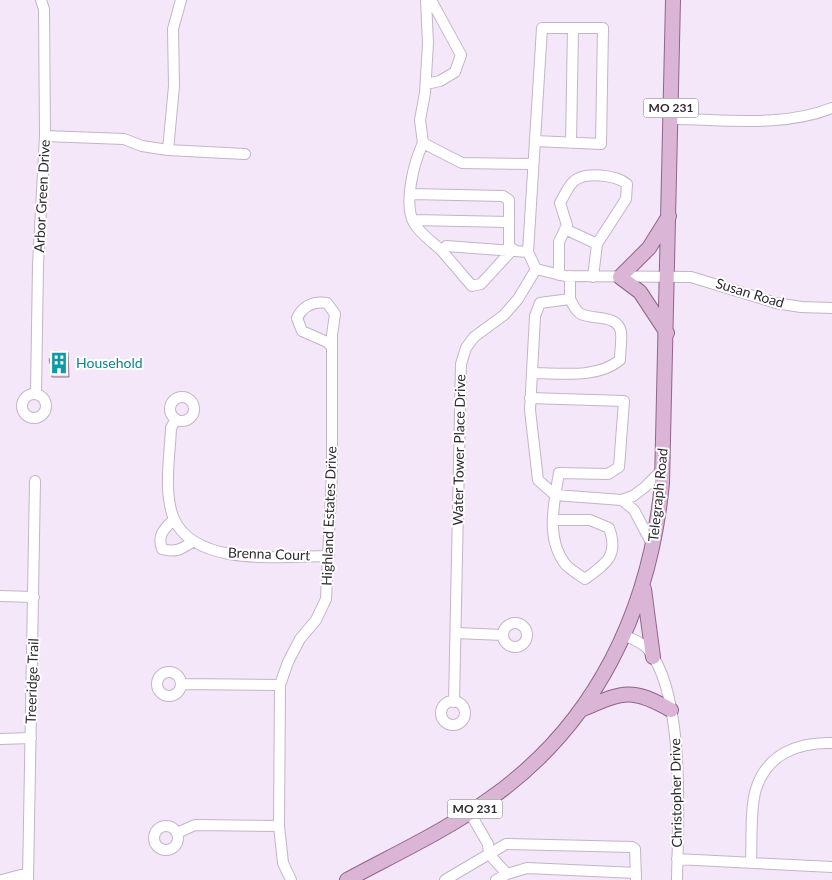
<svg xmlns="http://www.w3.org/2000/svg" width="832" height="880" viewBox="0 0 832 880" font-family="Lato,sans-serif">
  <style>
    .building { fill: #debedf; stroke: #8e7f8e }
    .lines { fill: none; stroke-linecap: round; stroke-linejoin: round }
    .minor-casing { stroke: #c2b5c7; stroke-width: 12 }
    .major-casing { stroke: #90658a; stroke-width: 16 }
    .minor { stroke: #fff; stroke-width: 10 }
    .major { stroke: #dbb5d6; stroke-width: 14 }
    .labels { text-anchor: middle; stroke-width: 4; stroke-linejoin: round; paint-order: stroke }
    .shield { fill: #fff; stroke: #6e6b70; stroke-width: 1 }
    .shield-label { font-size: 12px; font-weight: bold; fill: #302b32 }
    .street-label { font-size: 14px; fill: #302b32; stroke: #fff }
    .culture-label { font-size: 14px; fill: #0d838f; stroke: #fff; text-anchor: start }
  </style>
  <rect width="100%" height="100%" fill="#f4e7f9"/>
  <!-- building -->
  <path class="building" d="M54,351L68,352L69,377H52L51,373L54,366H51L49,360Z"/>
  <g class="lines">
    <!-- minor casing -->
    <g class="minor-casing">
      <path id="minor" d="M426,0L428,43L425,93L420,120L423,143L462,163L533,164
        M426,84L440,81L455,72L461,55L431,0
        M671,119C724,119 782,128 832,108
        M45,136L124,139L142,146L168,150L245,154
        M535,141L601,144L603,28H542L528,252L536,269
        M423,143C414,162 403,204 414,223C420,234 434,243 442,251
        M571,143L573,28
        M168,150L174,86L173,29L181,0
        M411,194L503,196L509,200V249
        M413,220L509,222
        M565,229L597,244
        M513,249L481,284L472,286L442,251L446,246L528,252
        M559,275V242L567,225L560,203C564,196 568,187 573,182C584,171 616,175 627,184L626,199L597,244L593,277
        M570,276V299L540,303L535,316L530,410L538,480L555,495L622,500L633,496L645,487L663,469
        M532,373C560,373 597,379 620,360C620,351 622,341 621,332C618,314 593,320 581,314C575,311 573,304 570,299
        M36,393L38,265L45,136L44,9L41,0
        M22 406a12 12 0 1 1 24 0a12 12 0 1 1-24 0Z
        M170 409a12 12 0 1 1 24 0a12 12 0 1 1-24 0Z
        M530,398L624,401L619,467L608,474L559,473C554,503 545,539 566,565C571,570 579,575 585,579C607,563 619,555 609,528L590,520H553
        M176,419L171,428C170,455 163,493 174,519C196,568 285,556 329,556
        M622,500L634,510L653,546
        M174,519C164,529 157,535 162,549C175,553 182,549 192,542
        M0,596L34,597
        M503 635a12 12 0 1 1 24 0a12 12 0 1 1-24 0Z
        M456,633L503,635
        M624,635C632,639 641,642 647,648C686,693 678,822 677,880
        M157 684a12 12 0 1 1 24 0a12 12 0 1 1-24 0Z
        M181,684L280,685
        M441 713a12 12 0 1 1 24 0a12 12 0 1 1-24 0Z
        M454,702L461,364L466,348L474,337L504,315L518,299L536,269L565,276L691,277L776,303L801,307L832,308
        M0,739L31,738
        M154 838a12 12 0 1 1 24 0a12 12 0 1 1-24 0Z
        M177,833L195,825L279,826
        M677,859L832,867
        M751,863C752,843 750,807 756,789C767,754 798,742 832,743
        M507,874L489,854L506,844L632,847L635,849L636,880
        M2,880L28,873
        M28,880L35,481
        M291,880L283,863L279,826L280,685L288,662L300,639L316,620L326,599L332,473V335L335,314L327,303C313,301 303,306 297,318L302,331L327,342L332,347
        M445,880L489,854L488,844L470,813
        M496,880L507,874L527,868L636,873"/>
    </g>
    <!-- major casing -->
    <g class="major-casing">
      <path id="major" d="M667,333L640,292L620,277L649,248L669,216
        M644,589L653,657
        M583,709C623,692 631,687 671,710
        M347,880C395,854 447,830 491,798C597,723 650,609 662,483L673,0"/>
    </g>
    <!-- minor -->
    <use href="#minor" class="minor"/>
    <!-- major -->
    <use href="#major" class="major"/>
  </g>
  <!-- icons -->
  <defs>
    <g id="building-bare" transform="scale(1.725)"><path d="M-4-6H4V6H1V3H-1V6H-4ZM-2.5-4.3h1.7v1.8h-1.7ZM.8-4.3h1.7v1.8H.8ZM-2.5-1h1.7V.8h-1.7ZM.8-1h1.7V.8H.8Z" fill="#0f9aa8" stroke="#fff" stroke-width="2.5" paint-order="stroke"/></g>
  </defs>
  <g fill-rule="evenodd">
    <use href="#building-bare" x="59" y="363"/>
  </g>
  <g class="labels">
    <!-- shield labels -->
    <g class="shield">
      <rect x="643.5" y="98.5" width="55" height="19" rx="4"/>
      <rect x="447.5" y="799.5" width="55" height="19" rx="4"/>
    </g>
    <g class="shield-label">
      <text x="671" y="112">MO 231</text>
      <text x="475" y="813">MO 231</text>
    </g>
    <!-- street labels -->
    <g class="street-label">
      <text transform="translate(42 196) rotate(-87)" y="5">Arbor Green Drive</text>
      <text transform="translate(750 293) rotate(17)" y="5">Susan Road</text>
      <text transform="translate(459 450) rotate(-89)" y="5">Water Tower Place Drive</text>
      <text transform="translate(658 495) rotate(-84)" y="5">Telegraph Road</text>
      <text transform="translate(329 516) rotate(-88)" y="5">Highland Estates Drive</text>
      <text transform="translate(269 554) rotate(2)" y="5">Brenna Court</text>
      <text transform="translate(32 681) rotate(-88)" y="5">Treeridge Trail</text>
      <text transform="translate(676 793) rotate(-91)" y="5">Christopher Drive</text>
    </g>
    <!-- culture labels -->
    <g class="culture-label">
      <text x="76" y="368">Household</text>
    </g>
  </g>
</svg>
